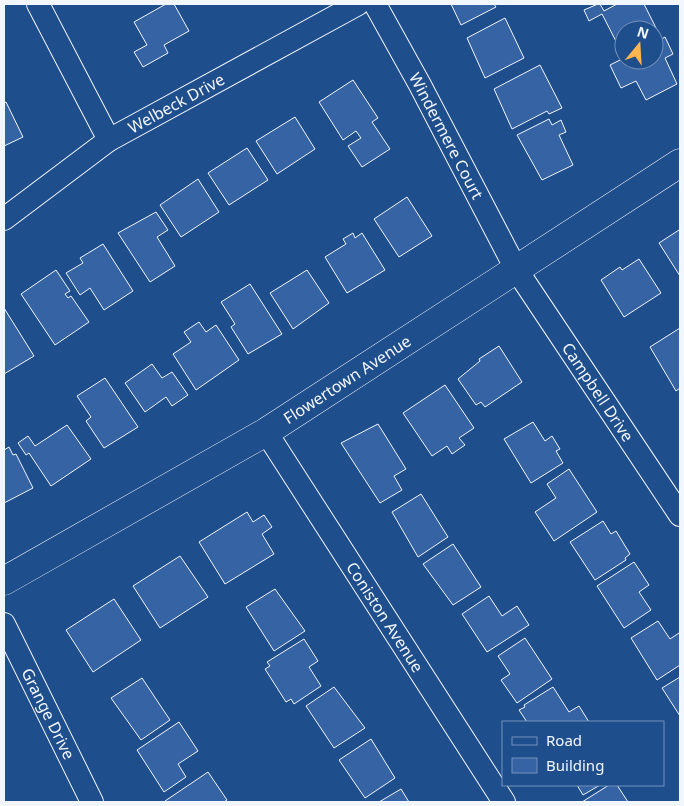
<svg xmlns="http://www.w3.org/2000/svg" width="684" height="806" viewBox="0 0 684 806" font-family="'Noto Sans',sans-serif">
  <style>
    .building { fill: #3563a3; stroke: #f2f6ff }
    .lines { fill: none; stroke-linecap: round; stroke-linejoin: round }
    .street-casing { stroke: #f2f6ff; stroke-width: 24 }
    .secondary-casing { stroke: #f2f6ff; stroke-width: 29 }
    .street { stroke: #1f4e8c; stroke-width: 22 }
    .secondary { stroke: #1f4e8c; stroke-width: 28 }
    .labels { text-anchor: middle; stroke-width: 4; stroke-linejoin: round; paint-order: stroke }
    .street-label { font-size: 16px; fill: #f2f6ff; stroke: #1f4e8c }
  </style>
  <rect width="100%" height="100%" fill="#1f4e8c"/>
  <!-- building -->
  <path class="building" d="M166,4H174L189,31L164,45L168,53L143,67L134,52L147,45L134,22Z
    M451,4H494L496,7L461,25Z
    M598,4H600L604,11L617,4H644L658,32L654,34V30H624V49L621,51L602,14L589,21L584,10Z
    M505,18L524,58L485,78L467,38Z
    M665,37L673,54L665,58L677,84L646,100L636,81L621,88L610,65L624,58V60H654V43Z
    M540,65L562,108L549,114L547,111L512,129L494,89Z
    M353,80L378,118L372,122L390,149L362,167L348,146L361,138L356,131L343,140L319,102Z
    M6,102L23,137L4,146V103Z
    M295,117L315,149L277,174L256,141Z
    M549,119L552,125L561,120L566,132L559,135L573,165L542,180L517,135Z
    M247,148L268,180L229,205L208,173Z
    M198,179L219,212L181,237L160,205Z
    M407,197L432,236L399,257L374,219Z
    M156,212L168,230L157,237L175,266L150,282L118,233Z
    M679,230L680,232V276L659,243Z
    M353,233L355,238L362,233L385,270L347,293L325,257L346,244L343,239Z
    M103,244L133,291L104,310L90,288L80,295L66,273L83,263L80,258Z
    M639,259L661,293L624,317L601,280L620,267L622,270Z
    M56,270L70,291L65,294L68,298L71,296L89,322L55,345L21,294Z
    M307,270L329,303L293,329L270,293Z
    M250,284L282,334L248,354L231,327L235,324L221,302Z
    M4,308L34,356L4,374Z
    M199,322L206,332L216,325L239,360L196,390L173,354L191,342L184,332Z
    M680,328V388L676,391L650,347Z
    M499,346L522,382L485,407L481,402L476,405L458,379L480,361L479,359Z
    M152,364L162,378L172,372L188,395L172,406L166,397L145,412L125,383Z
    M105,378L138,427L104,448L86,421L91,417L77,396Z
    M445,385L474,428L459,438L465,445L452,454L447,446L432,456L403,413Z
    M533,422L545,441L552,436L560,449L556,451L563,463L531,483L504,439Z
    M378,424L406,469L394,476L402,490L380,503L341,443Z
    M67,425L91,459L51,486L29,453L26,455L18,443L28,436L35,446Z
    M9,447L13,455L16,454L33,488L4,503V450Z
    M569,469L597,512L554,541L535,512L556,498L547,484Z
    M421,494L448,537L418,557L392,512Z
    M247,512L253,522L264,515L272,527L262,534L274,554L225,584L199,542Z
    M603,521L611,534L616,531L630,554L625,558L626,560L595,580L570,542Z
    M453,544L481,587L453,605L423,564Z
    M180,556L208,597L160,628L133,586Z
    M634,562L649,585L639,592L651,610L624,628L597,586Z
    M275,589L305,631L274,651L246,607Z
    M489,596L502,616L517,606L529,625L487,652L462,614Z
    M114,599L141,640L93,672L66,630Z
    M658,621L670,639L679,633L680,636V665L657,680L631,638Z
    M525,638L552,679L517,703L501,680L510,674L498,656Z
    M304,639L318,661L309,667L321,686L294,704L291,699L286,702L265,669L270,666L267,662Z
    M680,677V716L662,688Z
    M142,678L170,720L141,740L111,698Z
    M334,687L365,728L334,748L306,706Z
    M553,687L569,712L579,706L589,722H527L519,710L525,707L524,705Z
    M179,722L198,751L178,764L186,777L164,792L137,750Z
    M371,739L395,778L365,798L339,760Z
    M208,772L227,800L224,802H166L165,801Z
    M577,785H600L583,795Z
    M609,785H617L628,802H582Z
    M401,789L409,802H379Z"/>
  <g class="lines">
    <!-- street casing -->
    <g class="street-casing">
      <g id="street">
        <path d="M38,4L109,140"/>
        <path id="s1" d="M375,4L420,85L516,269L680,515"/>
        <path id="s2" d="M4,219L109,140L358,4"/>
        <path id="s3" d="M266,432L504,802"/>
        <path id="s4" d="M4,624L92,802"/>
      </g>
    </g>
    <!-- secondary casing -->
    <g class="secondary-casing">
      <g id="secondary">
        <path id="s5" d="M4,581L266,432L680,163"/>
      </g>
    </g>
    <!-- street -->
    <use href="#street" class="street"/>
    <!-- secondary -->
    <use href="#secondary" class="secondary"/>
  </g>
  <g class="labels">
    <!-- street labels -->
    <g class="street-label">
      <text dy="6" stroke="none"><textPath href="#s2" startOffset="208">Welbeck Drive</textPath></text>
      <text dy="6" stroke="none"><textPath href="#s1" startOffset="150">Windermere Court</textPath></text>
      <text dy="6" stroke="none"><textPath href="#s5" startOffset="398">Flowertown Avenue</textPath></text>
      <text dy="6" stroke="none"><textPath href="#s1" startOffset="448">Campbell Drive</textPath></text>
      <text dy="6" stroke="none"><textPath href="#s3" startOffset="220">Coniston Avenue</textPath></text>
      <text dy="6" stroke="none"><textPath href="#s4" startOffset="100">Grange Drive</textPath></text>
    </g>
  </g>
  <!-- border -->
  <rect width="684" height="806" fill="none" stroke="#f2f6ff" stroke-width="10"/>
  <!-- legend -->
  <rect x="502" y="721" width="162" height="65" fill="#1f4e8c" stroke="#7391ba"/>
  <rect x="512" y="737" width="25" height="8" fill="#1f4e8c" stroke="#7391ba"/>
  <text x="546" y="746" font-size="15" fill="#f2f6ff">Road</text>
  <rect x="512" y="758" width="25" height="15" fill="#3563a3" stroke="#7391ba"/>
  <text x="546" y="771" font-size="15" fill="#f2f6ff">Building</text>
  <!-- north arrow -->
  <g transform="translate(639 45) rotate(18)"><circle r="24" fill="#1f4e8c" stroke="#7391ba"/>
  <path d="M0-4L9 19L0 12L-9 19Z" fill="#ffb74d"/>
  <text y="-8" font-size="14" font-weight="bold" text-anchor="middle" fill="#f2f6ff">N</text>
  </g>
</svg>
